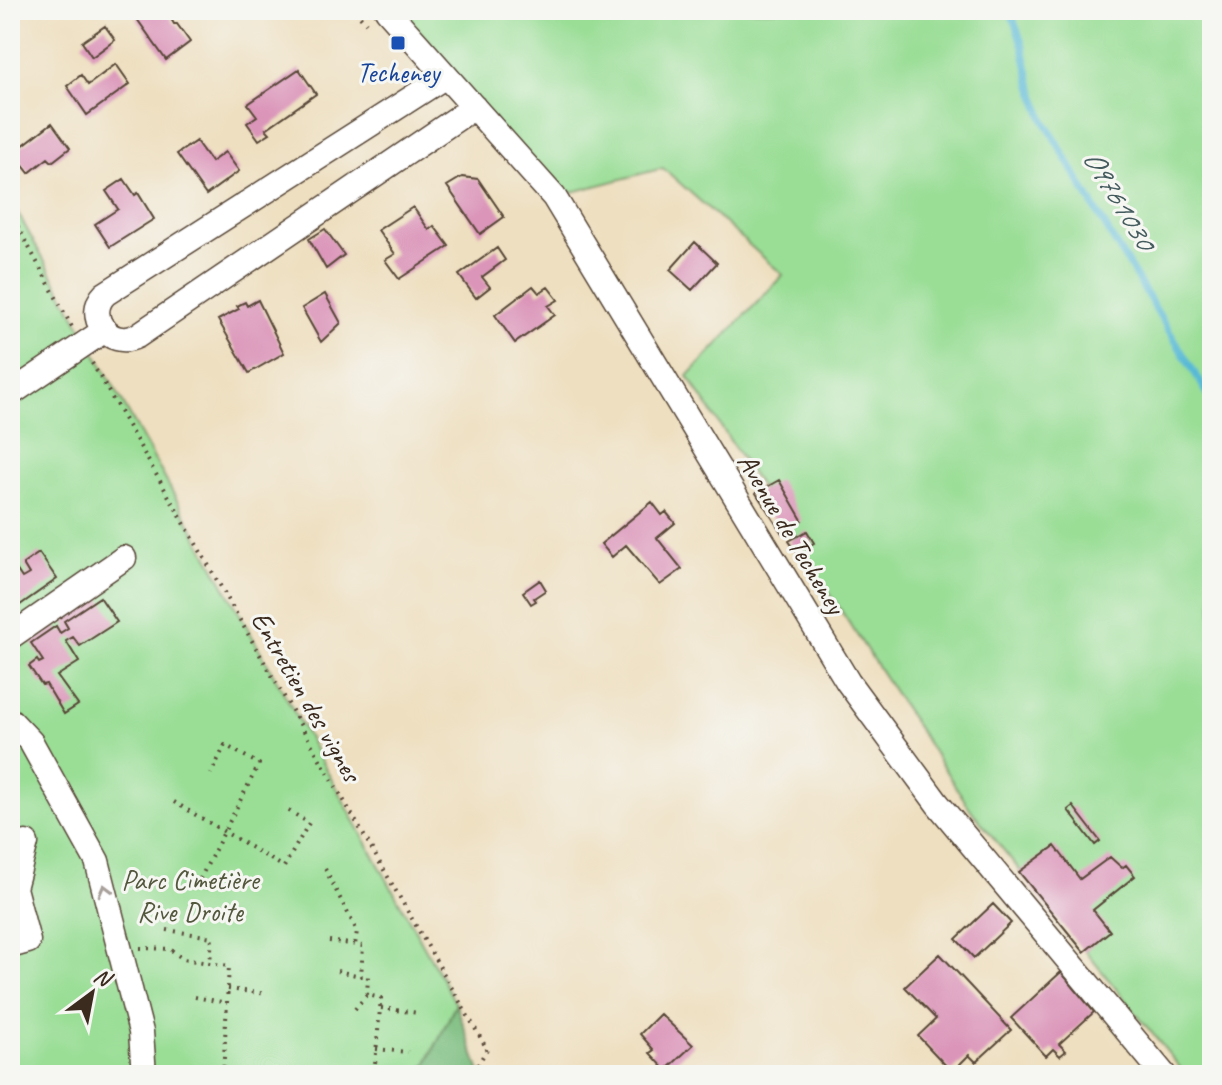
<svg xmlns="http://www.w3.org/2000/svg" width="1222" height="1085" viewBox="0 0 1222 1085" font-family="Caveat,sans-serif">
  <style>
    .green { fill: #9ade96; stroke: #6a845a; stroke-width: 2 }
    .forest { fill: #7bbd7f; stroke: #5b744e; stroke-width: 2 }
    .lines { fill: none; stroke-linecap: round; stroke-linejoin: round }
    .stream { stroke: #58b9d6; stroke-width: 7 }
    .building { fill: #db95b9 }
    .minor-casing { stroke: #564536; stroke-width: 27 }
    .path { stroke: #564536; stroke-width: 4; stroke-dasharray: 2 6; stroke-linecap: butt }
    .minor { stroke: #fff; stroke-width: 24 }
    .oneway { stroke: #a79f9a }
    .transit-dot { fill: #1a4fb4; stroke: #f6f6f2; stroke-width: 3 }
    .labels { text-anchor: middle; stroke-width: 6; stroke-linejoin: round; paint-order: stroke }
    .transit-label { font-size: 28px; fill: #164399; stroke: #f6f6f2 }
    .street-label { font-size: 28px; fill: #3b2a1e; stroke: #f6f6f2 }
    .park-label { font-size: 28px; fill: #53573c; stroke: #f6f6f2 }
    .water-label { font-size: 30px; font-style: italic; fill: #455c5e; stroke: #f6f6f2 }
  </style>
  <rect width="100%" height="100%" fill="#f6f6f2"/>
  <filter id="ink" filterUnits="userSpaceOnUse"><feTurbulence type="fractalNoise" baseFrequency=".0125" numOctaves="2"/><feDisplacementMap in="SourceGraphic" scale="16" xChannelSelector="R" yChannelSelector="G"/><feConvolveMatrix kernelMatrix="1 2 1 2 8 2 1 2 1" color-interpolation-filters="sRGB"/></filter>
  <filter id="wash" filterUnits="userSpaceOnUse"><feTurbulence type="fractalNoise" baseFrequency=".006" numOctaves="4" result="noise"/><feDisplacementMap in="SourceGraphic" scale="32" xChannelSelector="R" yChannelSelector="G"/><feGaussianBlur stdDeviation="1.8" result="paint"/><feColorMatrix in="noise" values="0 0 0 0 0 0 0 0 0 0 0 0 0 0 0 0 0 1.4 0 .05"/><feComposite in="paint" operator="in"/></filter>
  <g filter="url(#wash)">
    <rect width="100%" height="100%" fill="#eedfc0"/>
    <!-- green -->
    <path class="green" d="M385,10H1212V1075H1186L971,810L688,376L783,275L663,168L554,197Z
      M10,199L456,1004L427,1063L418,1075H10Z"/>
    <!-- forest -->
    <path class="forest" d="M456,1004L481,1075H418L427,1063Z"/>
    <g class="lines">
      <!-- stream -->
      <path class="stream" d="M1010,10L1022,43L1031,83L1044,120L1111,236L1212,401"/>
    </g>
    <g id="blocks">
      <!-- building -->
      <path class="building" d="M149,10H166L174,24H177L190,42L166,60L137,19Z
        M105,26L115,40L92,57L82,42Z
        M116,64L130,84L87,115L67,86L81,75L88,85Z
        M299,69L316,94L266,129L270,133L259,140L247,123L257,116L248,104Z
        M52,123L70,148L52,162L48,158L29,173L13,153Z
        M196,141L211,162L225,152L239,171L206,195L177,154Z
        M462,177L478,179L504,217L480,234L447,186Z
        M124,179L135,195L138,193L154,219L110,247L95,224L118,209L106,191Z
        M413,207L429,230L434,226L449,246L399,279L385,260L395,254L378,230Z
        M325,229L344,255L326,269L309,239Z
        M695,242L717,263L692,290L670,270Z
        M497,248L505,260L482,277L490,287L476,298L459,275Z
        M533,286L539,293L548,287L558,300L548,306L555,315L515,343L495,315Z
        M325,294L341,323L321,342L302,308Z
        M258,300L284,353L249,373L218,320L239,309L237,306L245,302L247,306Z
        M779,480L802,520L782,533L756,493Z
        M652,502L662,515L666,512L675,523L657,538L682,569L660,585L626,545L612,557L601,544Z
        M807,531L814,543L797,553L789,541Z
        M39,553L57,579L10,612V573L16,569L22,578L29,574L23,564Z
        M540,580L546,590L534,598L536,601L531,604L523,592Z
        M100,597L117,622L80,646L73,637L66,641L79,662L57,676L78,705L64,714L46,684L42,685L29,666L37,660L39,663L43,661L31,643L56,626L60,633L68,628L64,621Z
        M1073,806L1100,841L1095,845L1068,810Z
        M1055,846L1080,879L1110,857L1122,868L1126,865L1135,876L1093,910L1110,931L1084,952L1019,872Z
        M993,904L1011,923L974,958L956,939Z
        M940,954L1011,1030L976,1062L969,1055L952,1072L918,1036L936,1019L905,987Z
        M1061,972L1094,1012L1059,1044L1066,1051L1060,1056L1053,1049L1046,1056L1011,1018Z
        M660,1014L693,1045L666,1070L650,1053L654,1050L640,1034Z"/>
    </g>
  </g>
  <g filter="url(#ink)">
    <use href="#blocks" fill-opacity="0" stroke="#564536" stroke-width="2"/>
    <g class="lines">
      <!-- minor casing -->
      <g class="minor-casing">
        <path id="minor" d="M387,10L554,197L848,682L937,803L1164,1075
          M446,76L105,294C84,315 109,350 137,336L474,107
          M10,394L105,330
          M10,637L124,558
          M10,720L31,742L97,861L141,1032L144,1075
          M10,946L28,941L14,888L26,843"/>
      </g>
      <!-- path -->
      <path class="path" d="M355,10L366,23
        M10,212L72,327
        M92,363L487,1049L472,1075
        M174,802L284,867L309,823L286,809
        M325,869L357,931L355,945
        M200,879L259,764L225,745L211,774
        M167,930L212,937L210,963
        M329,941L363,946L361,976H368L367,995L381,998L374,1075
        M140,948L170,949L183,959L229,966L223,1075
        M337,971L361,976
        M228,989L267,994
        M195,997L227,1003
        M381,1008L418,1013
        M355,1009L367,995
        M376,1049L408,1052
        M478,1066L486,1075
        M189,1071L222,1074"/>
      <!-- minor -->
      <use href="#minor" class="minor"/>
    </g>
    <!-- one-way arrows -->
    <defs><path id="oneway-chevron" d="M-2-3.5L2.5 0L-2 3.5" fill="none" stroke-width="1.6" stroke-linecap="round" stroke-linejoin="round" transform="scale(2)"/></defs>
    <use class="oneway" href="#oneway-chevron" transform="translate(105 890) rotate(-105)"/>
  </g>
  <!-- markers -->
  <rect class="transit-dot" x="390" y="35" width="16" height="16" rx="4"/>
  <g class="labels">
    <!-- transit labels -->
    <g class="transit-label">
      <text x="398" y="82">Techeney</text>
    </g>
    <!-- street labels -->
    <g class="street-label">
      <text transform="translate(792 533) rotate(59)" y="10">Avenue de Techeney</text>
      <text transform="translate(307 696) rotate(60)" y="10">Entretien des vignes</text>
    </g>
    <!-- park labels -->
    <g class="park-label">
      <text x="190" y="889">Parc Cimetière<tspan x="190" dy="32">Rive Droite</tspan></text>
    </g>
    <!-- water labels -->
    <g class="water-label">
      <text transform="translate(1119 199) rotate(59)" y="10">O9761030</text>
    </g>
  </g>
  <!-- margin -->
  <rect width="1222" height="1085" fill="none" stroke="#f6f6f2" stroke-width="40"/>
  <!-- north arrow -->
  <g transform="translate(92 993) rotate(32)" stroke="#f6f6f2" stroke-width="6" paint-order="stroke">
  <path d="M0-6L14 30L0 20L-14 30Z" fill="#3b2a1e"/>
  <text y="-12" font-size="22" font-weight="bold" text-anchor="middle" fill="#3b2a1e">N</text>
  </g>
</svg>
